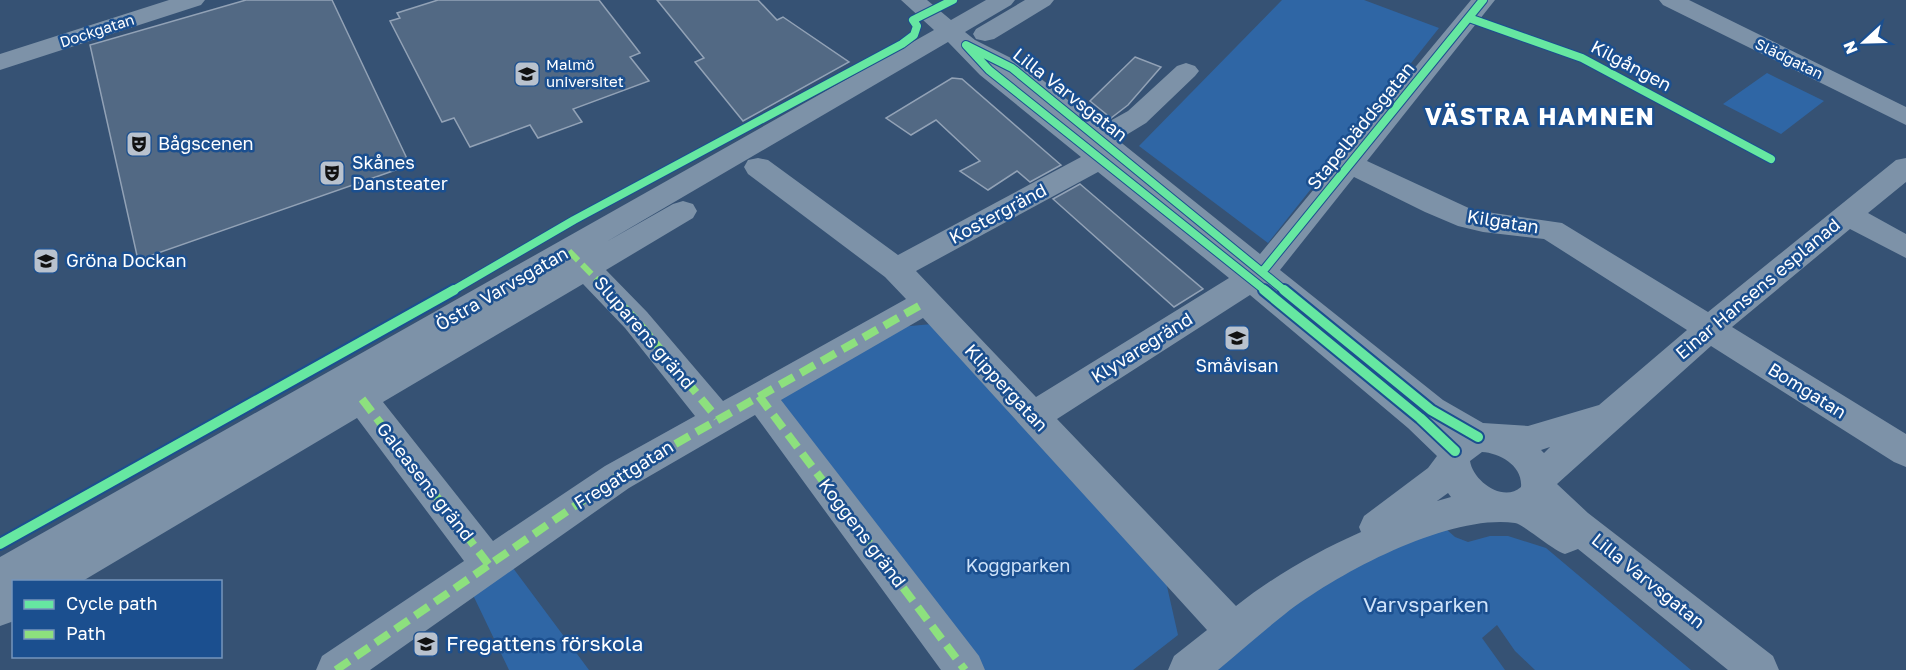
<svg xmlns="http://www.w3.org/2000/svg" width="1906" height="670" viewBox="0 0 1906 670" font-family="'Golos Text',sans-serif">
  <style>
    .green { fill: #2f66a5 }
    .building { fill: #526984; stroke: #92a2b6; stroke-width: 1.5 }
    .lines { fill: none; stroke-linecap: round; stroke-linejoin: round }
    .minor { fill: #7d92a8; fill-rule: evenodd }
    .quiet-far1 { stroke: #8de07e; stroke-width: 6; stroke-dasharray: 13 6; stroke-linecap: butt }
    .quiet { stroke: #8de07e; stroke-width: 8; stroke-dasharray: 16 8; stroke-linecap: butt }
    .cycleway-far1-casing { stroke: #1b4f8f; stroke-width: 10 }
    .cycleway-casing { stroke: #1b4f8f; stroke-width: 14 }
    .cycleway-far1 { stroke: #66e7a1; stroke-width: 8 }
    .cycleway { stroke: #66e7a1; stroke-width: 10 }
    .labels { text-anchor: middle; stroke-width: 5; stroke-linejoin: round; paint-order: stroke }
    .far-street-label { font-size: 15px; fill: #fff; stroke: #1b4f8f }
    .far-poi-label { font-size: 15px; fill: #fff; stroke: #1b4f8f; text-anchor: start }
    .street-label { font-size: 18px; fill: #fff; stroke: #1b4f8f }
    .poi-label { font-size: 18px; fill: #fff; stroke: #1b4f8f; text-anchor: start }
    .park-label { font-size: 18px; fill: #cfe3fa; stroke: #1b4f8f }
    .near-park-label { font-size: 21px; fill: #cfe3fa; stroke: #1b4f8f }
    .near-poi-label { font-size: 21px; fill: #fff; stroke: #1b4f8f; text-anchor: start }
    .district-label { font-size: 24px; font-weight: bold; letter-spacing: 1.5px; fill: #fff; stroke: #1b4f8f }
  </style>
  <rect width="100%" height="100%" fill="#365274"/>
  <!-- green -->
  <path class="green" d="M1282,0H1364L1439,28L1268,243L1139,146Z
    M1767,73L1824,101L1781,134L1723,104Z
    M932,324L1166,582L1178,635L1133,670H973L779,415L783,390L900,327Z
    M1446,529L1455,537L1468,542L1490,536H1508L1546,548L1691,670H1535L1515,651L1497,625L1482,638L1505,670H1210L1306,592L1356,561Z
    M513,568L589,670H509L473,595Z"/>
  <!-- building -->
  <path class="building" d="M246,0H332L410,165L138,260L90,45Z
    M438,0H599L640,53L630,57L649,81L573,109L582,122L538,138L530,125L470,147L454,118L442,122L390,21L400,18L397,13Z
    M657,0H758L777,20L783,17L849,62L743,121L695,62L704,58Z
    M1135,57L1161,67L1128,105L1111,118L1090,101Z
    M952,78L962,79L1061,165L1030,182L1017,171L988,190L960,171L980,161L936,120L911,135L886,118Z
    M1080,184L1136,232L1203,289L1174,307L1053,199Z"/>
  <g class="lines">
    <!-- minor -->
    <path class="minor" d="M169,0H205L201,5L0,70V54Z
      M901,0H927L951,20L986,0H1015L1011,5L965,32L975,40L1021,63L1101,126L1128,111L1177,66L1186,63L1195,66L1199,71L1195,76L1146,123L1118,140L1260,254L1471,0H1495L1367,161L1473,210L1562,223L1708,312L1896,160L1906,158V182L1868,213L1906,234V258L1850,229L1732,327L1906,434V467L1894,462L1711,346L1557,484L1588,513L1773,656L1779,670H1728L1578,549L1565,554C1551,549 1523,524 1515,523C1448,514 1338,573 1285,614C1262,632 1241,651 1218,670H1168L1174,656L1207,630L923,318L781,400L979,656L985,670H941L755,415L629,488L370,670H316L322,656L464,561L357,418L81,582H14V621L0,626V557L934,30ZM948,42L980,75L1081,157L898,255L768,160L758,158L748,160L744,167L748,174L885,277L906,299L723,401L647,312L606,270L693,218L697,211L693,204L683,201L673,204L606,242ZM1098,172L1229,278L1036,397L916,271ZM1354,177L1425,212L1458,226L1483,232L1544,239L1687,330L1599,405L1528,426L1483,423L1443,400L1280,270ZM583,284L625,328L695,416L605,466L493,541L383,402ZM1250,295L1408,428L1437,456L1428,468L1364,516L1359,527L1361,532C1316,552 1274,576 1236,606L1057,419ZM1550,447L1544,453L1541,450ZM1482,452C1500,453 1523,466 1521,487C1503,503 1473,481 1470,461ZM1448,493L1451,497L1437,501Z
      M1025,0H1054L1050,5L994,39L985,41L976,39L973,34L976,29Z
      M1659,0H1689L1906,107V125L1663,5Z"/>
    <!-- quiet-far1 -->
    <path class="quiet-far1" d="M569,251L608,291"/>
    <!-- quiet -->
    <path class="quiet" d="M607,290L636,320L717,418
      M759,396L965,670
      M362,399L489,565
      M336,670L617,477L926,302"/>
    <!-- cycleway-far1 casing -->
    <g class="cycleway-far1-casing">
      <path id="cycleway-far1" d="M1469,18L1582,58L1771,159
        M1263,271L1483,0
        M452,291L574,220L902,44L914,35L917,26L913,20L953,0
        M1266,291L989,70L966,45L1012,68L1285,291"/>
    </g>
    <!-- cycleway casing -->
    <g class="cycleway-casing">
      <path id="cycleway" d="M1264,290L1420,418L1455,451
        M1284,290L1431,410L1478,437
        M0,544L454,290"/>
    </g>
    <!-- cycleway-far1 -->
    <use href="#cycleway-far1" class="cycleway-far1"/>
    <!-- cycleway -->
    <use href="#cycleway" class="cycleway"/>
  </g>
  <!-- icons -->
  <defs>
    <g id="university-square" transform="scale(1.35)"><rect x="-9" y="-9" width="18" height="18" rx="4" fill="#b9c2ce" stroke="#1b4f8f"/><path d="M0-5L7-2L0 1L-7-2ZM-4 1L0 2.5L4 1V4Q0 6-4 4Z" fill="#111"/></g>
    <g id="theatre-square" transform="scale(1.35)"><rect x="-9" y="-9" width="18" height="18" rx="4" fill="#b9c2ce" stroke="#1b4f8f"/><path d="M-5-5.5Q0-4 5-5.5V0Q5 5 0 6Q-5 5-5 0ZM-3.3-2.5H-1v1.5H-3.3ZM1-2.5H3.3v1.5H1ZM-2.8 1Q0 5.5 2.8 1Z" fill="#111"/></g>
    <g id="school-square" transform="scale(1.35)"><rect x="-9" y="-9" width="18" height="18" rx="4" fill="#b9c2ce" stroke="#1b4f8f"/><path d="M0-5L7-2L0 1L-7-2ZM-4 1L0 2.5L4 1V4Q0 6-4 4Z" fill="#111"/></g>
  </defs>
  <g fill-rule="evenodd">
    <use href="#university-square" x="527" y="74"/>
    <use href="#theatre-square" x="139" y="144"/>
    <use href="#theatre-square" x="332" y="173"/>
    <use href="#school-square" x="46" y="261"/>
    <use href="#school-square" x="1237" y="338"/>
    <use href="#school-square" x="426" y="644"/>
  </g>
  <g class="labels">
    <!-- far-street labels -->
    <g class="far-street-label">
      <text transform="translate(97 31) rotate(-18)" y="5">Dockgatan</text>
      <text transform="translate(1789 59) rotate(26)" y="5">Slädgatan</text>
    </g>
    <!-- far-poi labels -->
    <g class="far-poi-label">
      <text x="546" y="70">Malmö<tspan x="546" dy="17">universitet</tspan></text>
    </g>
    <!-- street labels -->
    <g class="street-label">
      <text transform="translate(1631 66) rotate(28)" y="6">Kilgången</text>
      <text transform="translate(1070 95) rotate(38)" y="6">Lilla Varvsgatan</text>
      <text transform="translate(1361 126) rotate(-51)" y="6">Stapelbäddsgatan</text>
      <text transform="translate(998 214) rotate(-28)" y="6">Kostergränd</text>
      <text transform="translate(1503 222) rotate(9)" y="6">Kilgatan</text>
      <text transform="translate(502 289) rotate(-30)" y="6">Östra Varvsgatan</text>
      <text transform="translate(1758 289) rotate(-40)" y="6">Einar Hansens esplanad</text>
      <text transform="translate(644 333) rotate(49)" y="6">Sluparens gränd</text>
      <text transform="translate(1142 348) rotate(-32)" y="6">Klyvaregränd</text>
      <text transform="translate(1006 388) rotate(47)" y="6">Klippergatan</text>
      <text transform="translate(1807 391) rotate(32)" y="6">Bomgatan</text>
      <text transform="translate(624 475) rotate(-32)" y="6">Fregattgatan</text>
      <text transform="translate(425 482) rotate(52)" y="6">Galeasens gränd</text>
      <text transform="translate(862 533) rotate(53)" y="6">Koggens gränd</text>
      <text transform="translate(1648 581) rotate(39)" y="6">Lilla Varvsgatan</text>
    </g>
    <!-- poi labels -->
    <g class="poi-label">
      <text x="158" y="150">Bågscenen</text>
      <text x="352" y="169">Skånes<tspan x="352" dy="21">Dansteater</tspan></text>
      <text x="66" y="267">Gröna Dockan</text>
      <text x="1237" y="372" text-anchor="middle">Småvisan</text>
    </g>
    <!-- park labels -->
    <g class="park-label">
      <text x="1018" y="572">Koggparken</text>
    </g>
    <!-- near-park labels -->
    <g class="near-park-label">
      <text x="1426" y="612">Varvsparken</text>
    </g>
    <!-- near-poi labels -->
    <g class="near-poi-label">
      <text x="446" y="651">Fregattens förskola</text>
    </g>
    <!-- district labels -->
    <g class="district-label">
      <text x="1540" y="125">VÄSTRA HAMNEN</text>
    </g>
  </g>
  <!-- legend -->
  <rect x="12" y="580" width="210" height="78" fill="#1b4f8f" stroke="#7695bc" stroke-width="1.5"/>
  <rect x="24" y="600" width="30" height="9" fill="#66e7a1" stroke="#7695bc" stroke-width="1.5"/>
  <text x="66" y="610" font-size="18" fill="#ffffff">Cycle path</text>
  <rect x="24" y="630" width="30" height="9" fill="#8de07e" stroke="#7695bc" stroke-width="1.5"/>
  <text x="66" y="640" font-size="18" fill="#ffffff">Path</text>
  <!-- north arrow -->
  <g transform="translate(1864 42) rotate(248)" stroke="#1b4f8f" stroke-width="4.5" paint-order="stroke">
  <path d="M0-4.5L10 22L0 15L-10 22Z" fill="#ffffff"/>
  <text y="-9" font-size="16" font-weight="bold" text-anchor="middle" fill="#ffffff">N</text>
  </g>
</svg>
